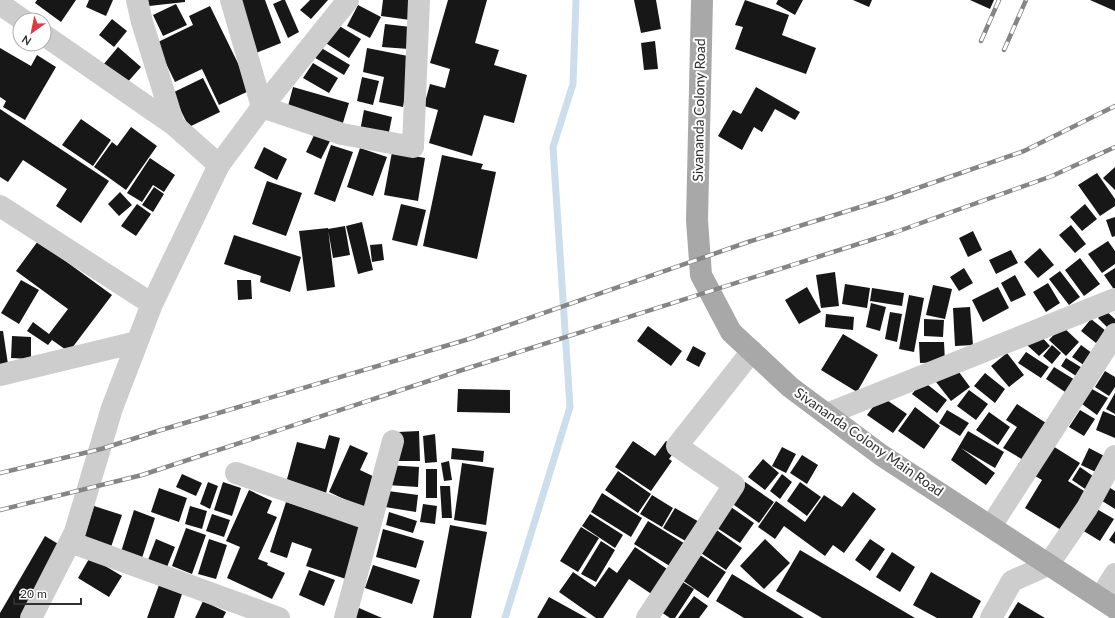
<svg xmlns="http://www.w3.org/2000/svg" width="1115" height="618" viewBox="0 0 1115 618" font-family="Lato,sans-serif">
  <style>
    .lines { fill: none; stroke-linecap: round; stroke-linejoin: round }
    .stream { stroke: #ccdeeb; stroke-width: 7 }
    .building { fill: #171717 }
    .minor { stroke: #cdcdcd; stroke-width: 22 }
    .major { stroke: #a8a8a8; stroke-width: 22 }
    .rail-casing { stroke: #858585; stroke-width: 4.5 }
    .rail { stroke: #fff; stroke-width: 3; stroke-dasharray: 9; stroke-linecap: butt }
    .labels { text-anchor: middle; stroke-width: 4; stroke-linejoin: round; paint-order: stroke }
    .street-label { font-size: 14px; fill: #303030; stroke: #fff }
  </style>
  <rect width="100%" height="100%" fill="#fff"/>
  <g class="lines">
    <!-- stream -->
    <path class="stream" d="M505,618L570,407L553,147L573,84L576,0"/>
  </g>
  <!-- building -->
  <path class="building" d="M37,0H76L61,22L35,3Z
    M89,0H113L106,16L86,7Z
    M148,0H185V2L149,6Z
    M236,0H265L281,43L256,53Z
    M282,0H285L299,32L288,38L273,4Z
    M310,0H328L311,19L300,10Z
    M383,0H413L410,20L381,16Z
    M448,0H487L475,43L499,50L494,65L527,75L514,123L484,115L472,156L429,143L438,110L424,106L430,84L445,88L450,69L430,63Z
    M634,0H656L661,29L641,33Z
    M745,0L789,15L782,35L816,48L806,74L735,49L743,27L735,25Z
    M778,0H803L795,15L776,4Z
    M853,0H872L869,7Z
    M970,0H994L990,9Z
    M1090,0H1115V11Z
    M176,4L187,25L163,36L153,15Z
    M358,5L381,17L370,38L347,26Z
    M210,6L251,90L219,105L202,69L175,82L156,43L193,25L189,16Z
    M112,19L127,31L114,47L99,35Z
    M336,24L361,39L349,58L324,42Z
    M385,24L411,27L409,49L382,47Z
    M655,41L658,69L644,70L641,43Z
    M318,46L350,65L344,75L312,56Z
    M118,47L141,67L126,84L103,65Z
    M0,48L31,66L37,55L56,67L25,120L3,107L6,101L0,97Z
    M367,48L413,57L403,107L379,102L384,77L363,72Z
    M313,63L338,78L329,93L303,78Z
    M362,77L379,81L373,105L357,101Z
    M203,78L220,112L189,127L172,93Z
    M293,87L349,103L342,126L287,110Z
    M756,87L800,112L795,120L775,109L762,132L754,127L742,150L718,136L733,110L741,114Z
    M0,109L109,181L81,223L56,206L67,189L23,160L8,182L0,177Z
    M364,110L392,117L388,137L360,131Z
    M81,119L111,140L93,166L62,145Z
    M131,127L157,146L126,190L94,167L112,142L117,146Z
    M316,131L331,139L321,159L306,152Z
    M331,145L353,152L335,202L314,194Z
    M264,147L287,159L277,180L254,168Z
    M360,148L387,157L373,196L347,187Z
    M392,152L425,158L418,201L384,195Z
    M442,155L483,164L481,169L496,172L477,259L423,246Z
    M150,158L175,175L164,192L153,185L142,202L127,193Z
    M1115,167V190L1103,178Z
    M1097,173L1115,199V206L1100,216L1078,185Z
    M267,181L302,193L286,236L252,224Z
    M154,187L164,194L153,212L142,205Z
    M120,192L132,205L119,216L108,204Z
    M137,204L151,214L136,236L121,226Z
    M401,204L426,210L417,246L392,240Z
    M1085,204L1097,219L1082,231L1070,217Z
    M1115,217V236L1112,237L1106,220Z
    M362,222L373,270L358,274L346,226Z
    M1071,225L1086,244L1075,253L1059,235Z
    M345,226L350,255L333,258L328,229Z
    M328,228L335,287L307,291L299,231Z
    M973,231L982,250L968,257L959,238Z
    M234,235L301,257L290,292L260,282L261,276L224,264Z
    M38,241L112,295L69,352L52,340L48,345L27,331L33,322L49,334L68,309L16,271Z
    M1108,241L1115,251V264L1102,273L1088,254Z
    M382,244L384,260L372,262L370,245Z
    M1040,248L1054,265L1038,278L1024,262Z
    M1011,250L1018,263L996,274L989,260Z
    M1080,258L1100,284L1084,296L1065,270Z
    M964,268L973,283L959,291L950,277Z
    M1115,268V291L1104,275Z
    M1060,271L1080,297L1069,305L1049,279Z
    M835,272L839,306L821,308L816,275Z
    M1015,275L1026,295L1011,302L1001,283Z
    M21,280L39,290L19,324L1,313Z
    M237,280H251L252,299L238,300Z
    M1048,283L1060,303L1046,312L1033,292Z
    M845,284L870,288L867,308L842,304Z
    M933,285L952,289L945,319L926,315Z
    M807,287L821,312L799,324L785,300Z
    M998,287L1009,308L983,322L972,300Z
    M872,288L904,293L902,306L870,301Z
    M909,295L924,298L914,352L899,349Z
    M871,303L886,307L880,331L866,327Z
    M970,307L973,345L955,346L953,308Z
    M1105,310L1115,319V325L1110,330L1098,318Z
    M890,312L902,314L897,342L885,339Z
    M826,314L854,317L853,330L825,327Z
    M924,319L944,320L943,337L924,336Z
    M1091,319L1106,331L1096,343L1081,331Z
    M648,326L682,351L671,366L637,341Z
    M1062,326L1079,342L1066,356L1049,340Z
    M0,331H3L9,371L0,372Z
    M843,334L878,355L857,392L821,370Z
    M1039,334L1050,346L1039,356L1027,345Z
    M12,336L31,337V359L11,358Z
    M919,342H944L945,362L920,363Z
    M1052,345L1061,353L1052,364L1043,356Z
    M1081,345L1096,356L1088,368L1072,357Z
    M693,346L706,353L699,367L686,360Z
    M1026,352L1049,367L1041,378L1018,363Z
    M1007,353L1024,375L1009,387L991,366Z
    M1066,358L1084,369L1079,378L1061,366Z
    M1054,367L1080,383L1071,396L1046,379Z
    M956,368L970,387L951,401L936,382Z
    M1105,371L1115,377V387L1109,396L1095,387Z
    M985,373L1005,389L995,403L974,386Z
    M923,381L947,400L937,413L912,394Z
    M458,389L510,390V413L457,412Z
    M1092,389L1108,398L1097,415L1082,404Z
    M969,390L988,404L976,420L957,406Z
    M1115,393V414L1106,409Z
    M881,396L907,414L893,433L867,415Z
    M1017,404L1049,425L1025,461L1003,448L1017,427L1006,420Z
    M915,407L940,426L924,449L898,431Z
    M947,410L969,423L960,436L939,423Z
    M1080,410L1095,419L1084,436L1069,427Z
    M1103,411L1115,416V438L1096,430Z
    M989,412L1010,427L998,445L976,430Z
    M419,431L420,461H398V432Z
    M968,431L1004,452L995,468L961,448L995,473L986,485L951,460Z
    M435,434L437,462L425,463L423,436Z
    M329,435L340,438L326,493L286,483L297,442L325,449Z
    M633,441L655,456L666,441L677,448L669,459L672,461L651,491L615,467Z
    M1048,443L1080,463L1068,481L1089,494L1066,533L1025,508L1042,480L1030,473Z
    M350,445L368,453L360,470L379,479L365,509L329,492Z
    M782,447L796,454L786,473L772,466Z
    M452,448L484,451L483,462L451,459Z
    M1089,448L1110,459L1102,475L1081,465Z
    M802,455L818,465L807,484L790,473Z
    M763,459L779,473L765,490L748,477Z
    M449,461L452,480L444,481L441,463Z
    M462,463L494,468L486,525L454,520Z
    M388,465L419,467L418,487L387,485Z
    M1080,467L1100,481L1091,493L1072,480Z
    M426,469H437V498H426Z
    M618,471L651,494L638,513L605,490Z
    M182,474L202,483L196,496L176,487Z
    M782,474L792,482L780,499L770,491Z
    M208,482L218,486L210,509L200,504Z
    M223,482L241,488L232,516L214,510Z
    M745,482L774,502L759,523L730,502Z
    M800,482L821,497L807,516L787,501Z
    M440,486H450L452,518H442Z
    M1107,486L1115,491V509L1099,499Z
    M159,488L187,498L179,522L151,512Z
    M249,490L272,501L267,513L277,517L258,559L268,563L267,565L285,573L272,599L227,578L240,547L226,541Z
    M388,491L418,495L416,512L385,507Z
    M853,492L876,509L844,553L833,545L825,556L784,526L775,539L758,527L776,501L805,522L824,495L842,507Z
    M602,493L642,518L631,537L591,512Z
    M652,495L673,508L662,527L640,514Z
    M286,502L363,528L346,579L306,566L312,549L292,542L287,558L270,552Z
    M423,504L437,506L435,524L420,522Z
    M728,505L754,523L740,543L714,526Z
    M94,506L122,515L111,547L84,538Z
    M190,506L207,511L202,529L185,524Z
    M675,508L701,523L689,543L663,528Z
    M1095,508L1114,519L1100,541L1082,530Z
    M134,510L155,518L142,558L121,552Z
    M389,512L417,521L413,533L386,525Z
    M212,514L230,520L224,537L206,531Z
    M590,514L623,535L615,548L582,526Z
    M648,521L687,545L673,568L634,544Z
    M450,525L487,532L471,618H433Z
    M711,526L742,548L726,570L695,549Z
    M581,527L599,538L578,572L560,561Z
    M186,528L206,535L192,574L172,566Z
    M383,529L424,541L416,568L376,557Z
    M1115,531V544L1109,540Z
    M45,536L65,548L24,618H0V613Z
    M156,539L175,547L167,567L148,560Z
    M209,539L227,545L216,579L198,574Z
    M765,539L790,563L764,589L740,566Z
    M870,539L885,549L870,571L855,560Z
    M601,541L615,550L596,582L581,574Z
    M635,547L670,571L653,595L629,579L603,618H596L559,592L573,572L595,587L609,567L617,573Z
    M800,550L915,618H822L776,591Z
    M892,552L915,567L900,592L876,577Z
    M697,553L726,572L708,598L679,578Z
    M90,557L122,576L109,597L78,578Z
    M373,565L420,580L412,604L365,588Z
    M309,570L335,580L324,606L299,595Z
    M931,572L981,601L972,618H937L913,605Z
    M732,574L804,618H744L716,601Z
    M678,579L694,589L675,618H670L658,610Z
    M159,585L182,594L174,618H147Z
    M694,596L708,606L699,618H678Z
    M549,597L587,618H537Z
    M203,601L226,612L223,618H195Z
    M1018,602L1045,618H1008Z
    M359,608L382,618H354Z"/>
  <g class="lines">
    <!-- minor -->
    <path class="minor" d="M137,0L142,22L174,125
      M231,0L262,107L342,134L413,147L419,0
      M0,4L23,20
      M44,35L174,125L219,165
      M0,206L152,304
      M0,375L137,342
      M827,414L1115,299
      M236,473L371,520
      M991,526L1115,334
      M70,542L279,618
      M1100,598L1115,574
      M31,618L75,532L112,408L152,304L219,165L262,107L348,0
      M345,618L393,441
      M647,618L734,485L677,446L752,351
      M991,618L1012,581L1048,565L1087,508L1115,456"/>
    <!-- major -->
    <path class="major" d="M702,0L697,220L701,275L731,332L790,387L881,455L1115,608"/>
    <!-- rail casing -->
    <g class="rail-casing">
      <path id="rail" d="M981,41L999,0
        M1004,50L1026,0
        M0,473L101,449L161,430L469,339L748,242L886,199L1024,151L1115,106
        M0,510L142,475L459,371L896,232L1052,176L1115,147"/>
    </g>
    <!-- rail -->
    <use href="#rail" class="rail"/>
  </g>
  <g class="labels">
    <!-- street labels -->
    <g class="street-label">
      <text transform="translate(699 110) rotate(-89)" y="5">Sivananda Colony Road</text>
      <text transform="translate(869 442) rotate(35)" y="5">Sivananda Colony Main Road</text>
    </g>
  </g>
  <!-- north arrow -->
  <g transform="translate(32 32) rotate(213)"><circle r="19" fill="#ffffff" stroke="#acacac"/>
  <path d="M0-3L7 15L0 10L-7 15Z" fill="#de3b42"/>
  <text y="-6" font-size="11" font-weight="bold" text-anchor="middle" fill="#303030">N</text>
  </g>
  <!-- scale -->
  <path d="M14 598v6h67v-6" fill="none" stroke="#303030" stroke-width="2"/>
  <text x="20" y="598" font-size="12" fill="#303030" stroke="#ffffff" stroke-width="3" paint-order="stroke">20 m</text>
</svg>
